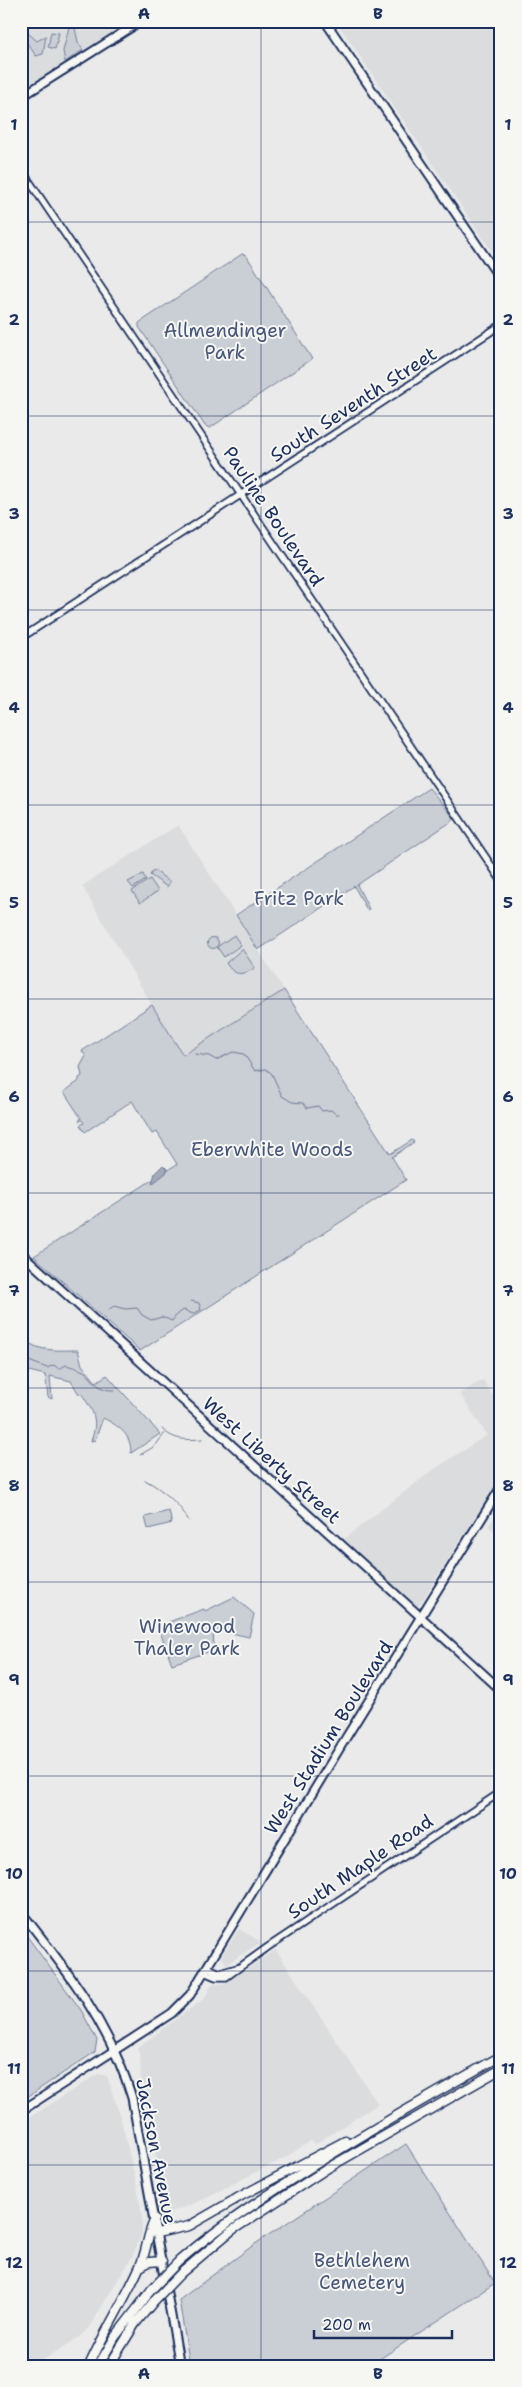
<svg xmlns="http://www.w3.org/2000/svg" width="522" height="2387" viewBox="0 0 522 2387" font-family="'Shantell Sans',sans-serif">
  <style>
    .built { fill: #dadcde }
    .green { fill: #caced5; stroke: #727e9a }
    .water { fill: #a2aaba; stroke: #6c7995 }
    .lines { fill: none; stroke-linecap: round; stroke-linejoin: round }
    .stream { stroke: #6c7995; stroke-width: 1 }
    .minor-casing { stroke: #1b2f5e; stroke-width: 9 }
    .major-casing { stroke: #1b2f5e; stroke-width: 11 }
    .highway-casing { stroke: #1b2f5e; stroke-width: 11 }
    .minor { stroke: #f6f6f2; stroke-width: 5.5 }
    .major { stroke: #f6f6f2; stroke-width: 7 }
    .highway { stroke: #f6f6f2; stroke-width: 8 }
    .highway-bridge-casing { stroke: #1b2f5e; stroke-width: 11; stroke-linecap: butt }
    .highway-bridge { stroke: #f6f6f2; stroke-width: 8 }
    .grid { fill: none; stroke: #1b2f5e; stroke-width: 1; stroke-opacity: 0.55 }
    .labels { text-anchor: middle; stroke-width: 4; stroke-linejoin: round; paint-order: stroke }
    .park-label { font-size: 19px; fill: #47577c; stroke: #f6f6f2 }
    .street-label { font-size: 19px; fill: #1b2f5e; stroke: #f6f6f2 }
    .neatline { fill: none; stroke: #1b2f5e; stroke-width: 2 }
    .grid-label { font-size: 16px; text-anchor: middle; font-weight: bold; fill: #1b2f5e }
  </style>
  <rect width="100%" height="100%" fill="#e9eae9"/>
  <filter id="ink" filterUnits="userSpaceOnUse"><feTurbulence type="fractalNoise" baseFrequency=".02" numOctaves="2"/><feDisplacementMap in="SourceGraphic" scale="10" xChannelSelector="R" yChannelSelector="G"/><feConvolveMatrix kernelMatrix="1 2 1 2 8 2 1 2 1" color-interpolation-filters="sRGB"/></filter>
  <g filter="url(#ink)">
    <!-- built -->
    <path class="built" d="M21,21H130L21,91Z
      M336,21H501V265Z
      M178,825L284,990L182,1056L82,886Z
      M483,1380L501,1408V1476L418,1607L344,1539L429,1473L487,1435L460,1394Z
      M501,1506V1535L488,1527Z
      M239,1929L261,1942L227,1964L221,1957Z
      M276,1950L378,2104L315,2144L312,2140L286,2157L193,2204L167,2213L141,2079L140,2056L137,2048L205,1998L211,1985L225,1983Z
      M98,2074L107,2076L121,2120L137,2186L142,2217V2233L132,2257L88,2329L79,2337L34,2366H21V2123Z"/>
    <!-- green -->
    <path class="green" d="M21,27L37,41L46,36L43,54L36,56L21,34Z
      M69,27L75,28L78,42L83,50L65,62L63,51Z
      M51,32L59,33L55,49L48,47Z
      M242,254L246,255L312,359L210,428L205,426L139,327V323Z
      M429,788L455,819L357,885L369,909L367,910L354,886L258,950L236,915Z
      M154,870L170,882L167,887L150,875Z
      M143,874L146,880L133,888L128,882Z
      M150,879L158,891L140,903L132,891Z
      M234,935L241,945L224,957L217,947Z
      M207.5 943a5.5 5.5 0 1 1 11 0a5.5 5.5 0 1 1-11 0Z
      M242,949L255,968C242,976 234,976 226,963Z
      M284,990L390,1154L412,1140L414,1142L392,1157L406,1180L140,1351L34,1256L177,1164L157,1132L152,1134L132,1101L85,1132L80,1125L84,1123L82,1120L79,1121L81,1118L64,1092L79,1081V1078L82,1076L80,1067L86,1056L82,1051L152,1005L183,1055Z
      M21,1336C36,1353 57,1350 78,1350L82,1365L96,1382L107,1375L160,1434L131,1453C131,1434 119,1426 103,1418L95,1440L91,1441C99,1419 93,1411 81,1393L79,1394L71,1381L50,1376L52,1399L48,1397L45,1375L21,1369Z
      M169,1511L172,1523L148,1529L145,1517Z
      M234,1597L254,1614L249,1637L213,1629L214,1650L172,1664L158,1626L204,1609L205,1611Z
      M21,1928L81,2010L97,2040L95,2052L21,2101Z
      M406,2144L495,2283L369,2366H190L179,2300L255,2244Z"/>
    <!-- water -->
    <path class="water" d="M163,1165L167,1169L166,1173L152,1184L155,1173Z"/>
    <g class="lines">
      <!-- stream -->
      <path class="stream" d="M195,1054L209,1056L216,1060L233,1052L244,1054L255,1071L266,1069L272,1074L282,1096L292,1102L303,1103L307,1108L318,1106L322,1111L331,1110L336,1114H339
        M108,1310L114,1306L125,1309L137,1308L142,1315L151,1320L162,1317L172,1321L178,1313L184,1310L193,1314L201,1310L199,1303L191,1301
        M29,1361L47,1368L54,1365L59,1369L66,1365C70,1366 83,1370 85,1372C96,1382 98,1391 115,1390
        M162,1429C174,1441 187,1440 202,1439
        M140,1455L155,1446L165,1433
        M145,1480C162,1489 180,1504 189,1521"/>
      <!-- minor casing -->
      <g class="minor-casing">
        <path id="minor" d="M21,169L501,880
          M21,638L501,325
          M207,1967L220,1973L237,1968
          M204,1972L216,1977H226L268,1947L501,1792"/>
      </g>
      <!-- major casing -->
      <g class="major-casing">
        <path id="major" d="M325,21L501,280
          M21,97L141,21
          M21,1253L501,1690
          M21,1912C67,1970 111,2026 132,2098L180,2366
          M21,2111L172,2013L190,1995L347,1736L501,1487"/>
      </g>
      <!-- highway casing -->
      <g class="highway-casing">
        <path id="highway" d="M157,2233L189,2226L241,2196L345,2141
          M179,2261C211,2233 245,2210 280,2187C352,2140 426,2098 501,2056
          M140,2267L149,2262L162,2261
          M181,2273L231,2231L328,2168L501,2069
          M89,2366C104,2332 125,2300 140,2266C147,2251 147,2234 155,2219
          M98,2366L115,2337L152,2289
          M109,2366L135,2324L154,2301"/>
      </g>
      <!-- minor -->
      <use href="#minor" class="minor"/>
      <!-- major -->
      <use href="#major" class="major"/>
      <!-- highway -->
      <use href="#highway" class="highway"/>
      <!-- highway-bridge casing -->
      <g class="highway-bridge-casing">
        <path id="highway-bridge" d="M152,2289L179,2261
          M154,2301L181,2273"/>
      </g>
      <!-- highway-bridge -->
      <use href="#highway-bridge" class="highway-bridge"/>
    </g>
  </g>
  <!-- grid -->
  <path class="grid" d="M261,21V2366M21,222H501M21,416H501M21,610H501M21,805H501M21,999H501M21,1193H501M21,1388H501M21,1582H501M21,1776H501M21,1971H501M21,2165H501"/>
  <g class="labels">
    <!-- park labels -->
    <g class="park-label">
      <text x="225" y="337">Allmendinger<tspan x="225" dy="22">Park</tspan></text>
      <text x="299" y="905">Fritz Park</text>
      <text x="272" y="1156">Eberwhite Woods</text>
      <text x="187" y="1633">Winewood<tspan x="187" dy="22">Thaler Park</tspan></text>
      <text x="362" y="2267">Bethlehem<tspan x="362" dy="22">Cemetery</tspan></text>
    </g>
    <!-- street labels -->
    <g class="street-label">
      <text transform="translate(353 404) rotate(-33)" y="7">South Seventh Street</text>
      <text transform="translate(274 516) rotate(56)" y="7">Pauline Boulevard</text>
      <text transform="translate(272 1460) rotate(42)" y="7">West Liberty Street</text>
      <text transform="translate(328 1737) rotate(-58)" y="7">West Stadium Boulevard</text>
      <text transform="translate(360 1866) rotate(-34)" y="7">South Maple Road</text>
      <text transform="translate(157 2151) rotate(79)" y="7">Jackson Avenue</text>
    </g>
  </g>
  <!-- margin -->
  <rect width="522" height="2387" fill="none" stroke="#f6f6f2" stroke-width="55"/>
  <!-- scale -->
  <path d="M314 2330v8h138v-8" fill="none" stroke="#1b2f5e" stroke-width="2.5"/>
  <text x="322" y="2330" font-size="15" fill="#1b2f5e" stroke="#f6f6f2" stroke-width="4" paint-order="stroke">200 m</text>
  <rect x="28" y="28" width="466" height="2332" class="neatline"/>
  <g class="grid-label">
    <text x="144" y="19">A</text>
    <text x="378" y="19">B</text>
    <text x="14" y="130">1</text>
    <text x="508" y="130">1</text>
    <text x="14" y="325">2</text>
    <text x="508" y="325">2</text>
    <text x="14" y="519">3</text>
    <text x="508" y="519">3</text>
    <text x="14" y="713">4</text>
    <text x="508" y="713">4</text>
    <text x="14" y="908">5</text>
    <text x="508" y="908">5</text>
    <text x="14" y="1102">6</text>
    <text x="508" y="1102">6</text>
    <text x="14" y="1296">7</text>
    <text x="508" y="1296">7</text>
    <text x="14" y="1491">8</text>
    <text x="508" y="1491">8</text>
    <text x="14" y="1685">9</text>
    <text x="508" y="1685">9</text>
    <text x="14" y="1879">10</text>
    <text x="508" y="1879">10</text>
    <text x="14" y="2074">11</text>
    <text x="508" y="2074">11</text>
    <text x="14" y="2268">12</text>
    <text x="508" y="2268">12</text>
    <text x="144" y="2379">A</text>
    <text x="378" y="2379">B</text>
  </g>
</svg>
